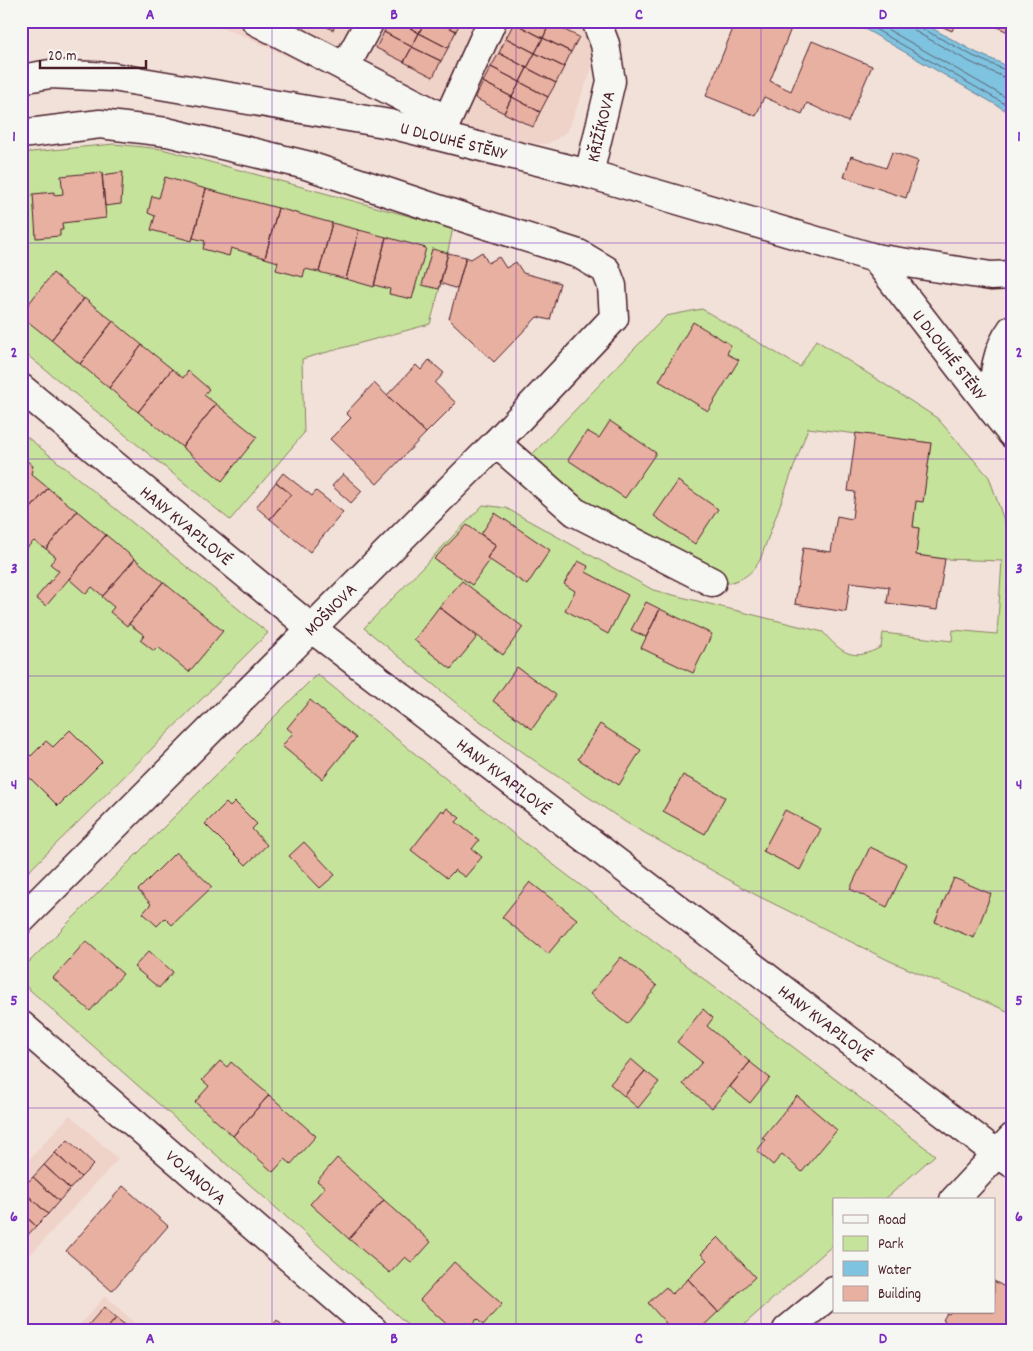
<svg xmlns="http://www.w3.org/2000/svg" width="1033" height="1351" viewBox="0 0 1033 1351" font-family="Dekko,sans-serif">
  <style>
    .built { fill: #efd2c8 }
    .green { fill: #c6e39b; stroke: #888163 }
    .water { fill: #7ec3df; stroke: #698197 }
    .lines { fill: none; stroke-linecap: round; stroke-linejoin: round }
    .shore { stroke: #5f6173; stroke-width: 1 }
    .building { fill: #e8b0a0; stroke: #4a1f2b }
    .minor-casing { stroke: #4a1f2b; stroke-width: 31 }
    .minor { stroke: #f6f6f2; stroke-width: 28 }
    .grid { fill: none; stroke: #7b2cbf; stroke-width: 1; stroke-opacity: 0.55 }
    .labels { text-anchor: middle; stroke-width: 4; stroke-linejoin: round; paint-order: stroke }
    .street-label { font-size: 18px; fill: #4a1f2b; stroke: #f6f6f2 }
    .neatline { fill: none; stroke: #7b2cbf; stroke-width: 2 }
    .grid-label { font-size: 16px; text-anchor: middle; font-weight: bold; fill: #7b2cbf }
  </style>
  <rect width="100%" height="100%" fill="#f2e1d9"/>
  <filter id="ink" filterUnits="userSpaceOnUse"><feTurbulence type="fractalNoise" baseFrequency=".02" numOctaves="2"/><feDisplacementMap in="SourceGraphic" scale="10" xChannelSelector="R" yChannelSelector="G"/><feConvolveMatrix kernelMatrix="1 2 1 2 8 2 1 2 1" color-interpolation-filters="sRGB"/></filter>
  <g filter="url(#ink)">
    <!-- built -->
    <path class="built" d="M209,21H584L595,43L594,63L568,130L558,138L546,144L532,143L431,121Z
      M70,1115L118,1159L21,1265V1168Z
      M105,1296L143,1330H75Z"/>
    <!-- green -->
    <path class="green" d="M114,144L162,149L453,228L439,291L430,324L302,359L304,433L230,520L21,350V153Z
      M702,309L800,367L816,340L937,418L989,477L1008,532L1012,529V1013L892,962L756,895L627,823L542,766L461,707L364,628L483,505L506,508L653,590L823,632C842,654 854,662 881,647L883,633L952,641L953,630L997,634L1002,561L945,559L916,555L919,528L913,527L916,501H923L931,443L808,428L760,560C749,578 739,581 719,585L699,560L519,468L666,316Z
      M21,432L268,633L21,879Z
      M317,674L521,840L935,1155L884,1200H834V1244L738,1330H414L21,982V970Z"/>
    <!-- water -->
    <path class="water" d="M851,21H919L975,52L1012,68V114Z"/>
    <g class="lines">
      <!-- shore -->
      <path class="shore" d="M861,21L1012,108
        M873,21L1012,101
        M911,21L913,29L918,33L970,62L1006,78L1012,79
        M918,21L921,28L973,56L1012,73"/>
    </g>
    <!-- building -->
    <path class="building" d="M315,21H337L333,30Z
      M389,21H398L419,33L412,47L384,32Z
      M398,21H425L419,33Z
      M425,21H437L456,31L448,48L419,33Z
      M437,21H461L456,31Z
      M515,21H548L550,23L543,38L514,23Z
      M736,21H794L770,81L791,91L812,41L872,66L848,122L807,103L802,114L764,97L756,116L706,96Z
      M930,21H956L952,31Z
      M985,21H1012V34Z
      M514,23L543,38L535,53L506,38Z
      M550,23L579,37L571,52L543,38Z
      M384,32L412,47L404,62L376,48Z
      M419,33L448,48L441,61L412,47Z
      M506,38L535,53L527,68L499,53Z
      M543,38L571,52L564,67L535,53Z
      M412,47L441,61L433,77L404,62Z
      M499,53L527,68L520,82L491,67Z
      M535,53L564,67L556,83L527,68Z
      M491,67L520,82L512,97L483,82Z
      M527,68L556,83L548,97L520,82Z
      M483,82L512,97L504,113L475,98Z
      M520,82L548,97L540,112L512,97Z
      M512,97L540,112L533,127L504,113Z
      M892,152L918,161L906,198L844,177L851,156L886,168Z
      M102,172L106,218L62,223L63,230H60V236L36,238L33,194L54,192V195L63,194L61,176Z
      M123,172L121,204L105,206L102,175Z
      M165,177L206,189L192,241L151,230L155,216L148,213L152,196L159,198Z
      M206,189L278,208L265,258L231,248L229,256L203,249L205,241L193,238Z
      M278,208L332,223L319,272L305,269L303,277L276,270L278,262L265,258Z
      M332,223L359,230L346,279L319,272Z
      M359,230L386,237L374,287L346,279Z
      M386,237L426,248L412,299L389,294L390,289L374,285Z
      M432,249L448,253L439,289L422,285Z
      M482,252L488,263L499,257L506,268L516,262L523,273L560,283L550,320L537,317L494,362L449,319L466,257L471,259Z
      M448,253L466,257L457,289L440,283Z
      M53,273L84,299L51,340L22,317V312Z
      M84,298L113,321L80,364L51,340Z
      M113,321L142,345L109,388L80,364Z
      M693,322L731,345L727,354L739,360L708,411L659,381Z
      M142,345L172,369L138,412L109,388Z
      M429,360L444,373L435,383L456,403L426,433L387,395L416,365L421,370Z
      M172,369L183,378L188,371L209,389L204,395L216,404L182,447L138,412Z
      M374,383L426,433L377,484L330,439L351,418L346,413Z
      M216,404L257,437L222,481L182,447Z
      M610,421L656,453L625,498L568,460L587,431L599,438Z
      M856,433L931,443L923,502L916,501L913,527L919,528L916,555L945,559L937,610L887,603L889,587L850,582L846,612L795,604L803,548L831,552L837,516L852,519L855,492L848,491Z
      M25,459L33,466L31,474L48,488L21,520V461Z
      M283,473L312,496L316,491L343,512L310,552L270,519L291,494L276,482Z
      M343,474L362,491L351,503L332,486Z
      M678,481L718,509L695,544L654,516Z
      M276,482L291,494L270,519L256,507Z
      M48,488L77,511L46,549L34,541L21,553V520Z
      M77,511L106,535L46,606L36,598L59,571L50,564L56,557L46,549Z
      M495,513L550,550L527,585L487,558L496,545L481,534Z
      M467,525L496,545L487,558L490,560L472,585L434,559Z
      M106,535L135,559L103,596L92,587L86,594L69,579Z
      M135,559L163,582L127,626L110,612L114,607L102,597Z
      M578,561L588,566L586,572L628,595L608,634L565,610L575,591L564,584Z
      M462,581L523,627L503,655L439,607Z
      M163,582L223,631L189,672L158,647L154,651L140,640L144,635L129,624Z
      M646,602L660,609L646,637L631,630Z
      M439,607L477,637L451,669L414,640Z
      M660,609L712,634L693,673L641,648Z
      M517,667L556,695L532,729L493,701Z
      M310,700L356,738L322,779L282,746L293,733L287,728Z
      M600,724L641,750L619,785L578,759Z
      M70,730L102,762L58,806L21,769V758L27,752L31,756L46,741L53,747Z
      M683,775L725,797L705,834L663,811Z
      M235,802L257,824L252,829L267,845L246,865L205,824L226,803L230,807Z
      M447,808L460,818L456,822L479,840L472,849L482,857L465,877L455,870L447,878L411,850L442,810L444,812Z
      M785,810L821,829L800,870L763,851Z
      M304,842L335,875L320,888L289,856Z
      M870,847L907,864L887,907L850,889Z
      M176,852L212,887L172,925L165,918L157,926L143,913L151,904L138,890Z
      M954,878L991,894L974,938L935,922Z
      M530,882L577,919L548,954L502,917Z
      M86,941L123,974L90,1011L53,978Z
      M149,951L173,972L159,988L134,967Z
      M621,957L657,986L627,1024L590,994Z
      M703,1009L713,1018L707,1026L750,1062L712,1108L683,1084L702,1062L677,1042Z
      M631,1059L645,1071L624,1096L610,1084Z
      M220,1061L227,1067L231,1062L269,1095L233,1136L195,1102L209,1086L202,1080Z
      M750,1062L770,1078L750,1103L730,1087Z
      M645,1071L659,1082L638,1108L624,1096Z
      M269,1095L316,1136L291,1164L285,1159L273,1172L233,1136Z
      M797,1096L837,1130L802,1172L782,1154L773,1165L757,1151L765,1140L762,1138Z
      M68,1140L94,1164L81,1177L55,1153Z
      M55,1153L81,1177L70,1189L44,1165Z
      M337,1158L384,1200L349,1239L310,1204L325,1187L317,1181Z
      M44,1165L70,1189L59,1201L33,1177Z
      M33,1177L59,1201L48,1214L21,1189Z
      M123,1186L168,1226L112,1291L66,1251Z
      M21,1189L48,1214L36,1226L21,1212Z
      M384,1200L431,1242L412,1263L405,1257L390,1273L349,1239Z
      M21,1212L36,1226L25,1238L21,1234Z
      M718,1237L755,1277L718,1312L688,1279L707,1260L701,1254Z
      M454,1262L502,1304L483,1325L477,1319L467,1330H453L420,1300Z
      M688,1279L718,1312L699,1330H672L648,1303L666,1287L672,1294Z
      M994,1281L1012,1291V1330H957L944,1322L945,1321L943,1320L947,1313L949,1314L950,1312H994Z
      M104,1307L116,1318L106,1330H84Z
      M116,1318L128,1327L125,1330H106Z
      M277,1320L287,1330H269Z"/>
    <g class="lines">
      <!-- minor casing -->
      <g class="minor-casing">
        <g id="minor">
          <path d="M256,21L447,120"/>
          <path d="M345,67L370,21"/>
          <path id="s1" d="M21,79L50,74L113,77L390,124L589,174L875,258L991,276L1012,275"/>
          <path d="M21,134L100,124L167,132L306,165L468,219L579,254L606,270L612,286L614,318L496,443L21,920"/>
          <path d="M440,136L492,21"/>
          <path id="s2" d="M589,174L611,81L605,44L596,21"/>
          <path id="s3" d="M875,258L992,409C994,380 994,353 1012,329"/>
          <path id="s4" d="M21,388L311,628L996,1153L1012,1163"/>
          <path d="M992,409L1012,434"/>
          <path d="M496,443L575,512L712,582"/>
          <path id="s5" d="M21,1025L373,1330"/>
          <path d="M954,1200L1012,1138"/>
          <path d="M787,1330L834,1291"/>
        </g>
      </g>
      <!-- minor -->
      <use href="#minor" class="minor"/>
    </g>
  </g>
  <!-- grid -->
  <path class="grid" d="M272,21V1330M516,21V1330M761,21V1330M21,243H1012M21,459H1012M21,676H1012M21,891H1012M21,1108H1012"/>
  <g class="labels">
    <!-- street labels -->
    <g class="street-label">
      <text dy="6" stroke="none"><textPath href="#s2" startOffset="49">KŘIŽÍKOVA</textPath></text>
      <text dy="6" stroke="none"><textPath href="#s1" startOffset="439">U DLOUHÉ STĚNY</textPath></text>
      <text dy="6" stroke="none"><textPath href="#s3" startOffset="122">U DLOUHÉ STĚNY</textPath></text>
      <text dy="6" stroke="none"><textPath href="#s4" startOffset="215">HANY KVAPILOVÉ</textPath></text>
      <text transform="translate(330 609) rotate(-45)" y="6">MOŠNOVA</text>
      <text dy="6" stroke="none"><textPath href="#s4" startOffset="620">HANY KVAPILOVÉ</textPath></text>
      <text dy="6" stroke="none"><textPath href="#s4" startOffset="1025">HANY KVAPILOVÉ</textPath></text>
      <text dy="6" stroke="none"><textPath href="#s5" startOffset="232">VOJANOVA</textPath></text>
    </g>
  </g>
  <!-- margin -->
  <rect width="1033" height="1351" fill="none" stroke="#f6f6f2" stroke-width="55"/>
  <!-- legend -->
  <rect x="833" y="1198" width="162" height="115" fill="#f6f6f2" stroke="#b1a0a2"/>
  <rect x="843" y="1215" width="25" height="8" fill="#f6f6f2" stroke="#b1a0a2"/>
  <text x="878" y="1224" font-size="15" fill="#4a1f2b">Road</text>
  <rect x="843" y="1236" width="25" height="15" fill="#c6e39b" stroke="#b1a0a2"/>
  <text x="878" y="1248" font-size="15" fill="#4a1f2b">Park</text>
  <rect x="843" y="1261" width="25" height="15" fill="#7ec3df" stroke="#b1a0a2"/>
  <text x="878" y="1274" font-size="15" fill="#4a1f2b">Water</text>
  <rect x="843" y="1286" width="25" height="15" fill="#e8b0a0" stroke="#b1a0a2"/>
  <text x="878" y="1298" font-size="15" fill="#4a1f2b">Building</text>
  <!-- scale -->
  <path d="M40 60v8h106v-8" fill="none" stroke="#4a1f2b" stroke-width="2.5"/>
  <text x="48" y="60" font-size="15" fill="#4a1f2b" stroke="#f6f6f2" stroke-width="4" paint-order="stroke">20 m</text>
  <rect x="28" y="28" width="978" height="1296" class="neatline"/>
  <g class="grid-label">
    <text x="150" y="19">A</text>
    <text x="394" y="19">B</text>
    <text x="639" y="19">C</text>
    <text x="883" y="19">D</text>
    <text x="14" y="141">1</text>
    <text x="1019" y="141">1</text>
    <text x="14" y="357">2</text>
    <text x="1019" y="357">2</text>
    <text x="14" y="573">3</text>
    <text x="1019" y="573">3</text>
    <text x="14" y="789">4</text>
    <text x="1019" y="789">4</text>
    <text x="14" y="1005">5</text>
    <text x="1019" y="1005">5</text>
    <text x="14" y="1221">6</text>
    <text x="1019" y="1221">6</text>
    <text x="150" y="1343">A</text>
    <text x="394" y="1343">B</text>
    <text x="639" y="1343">C</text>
    <text x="883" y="1343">D</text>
  </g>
</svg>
